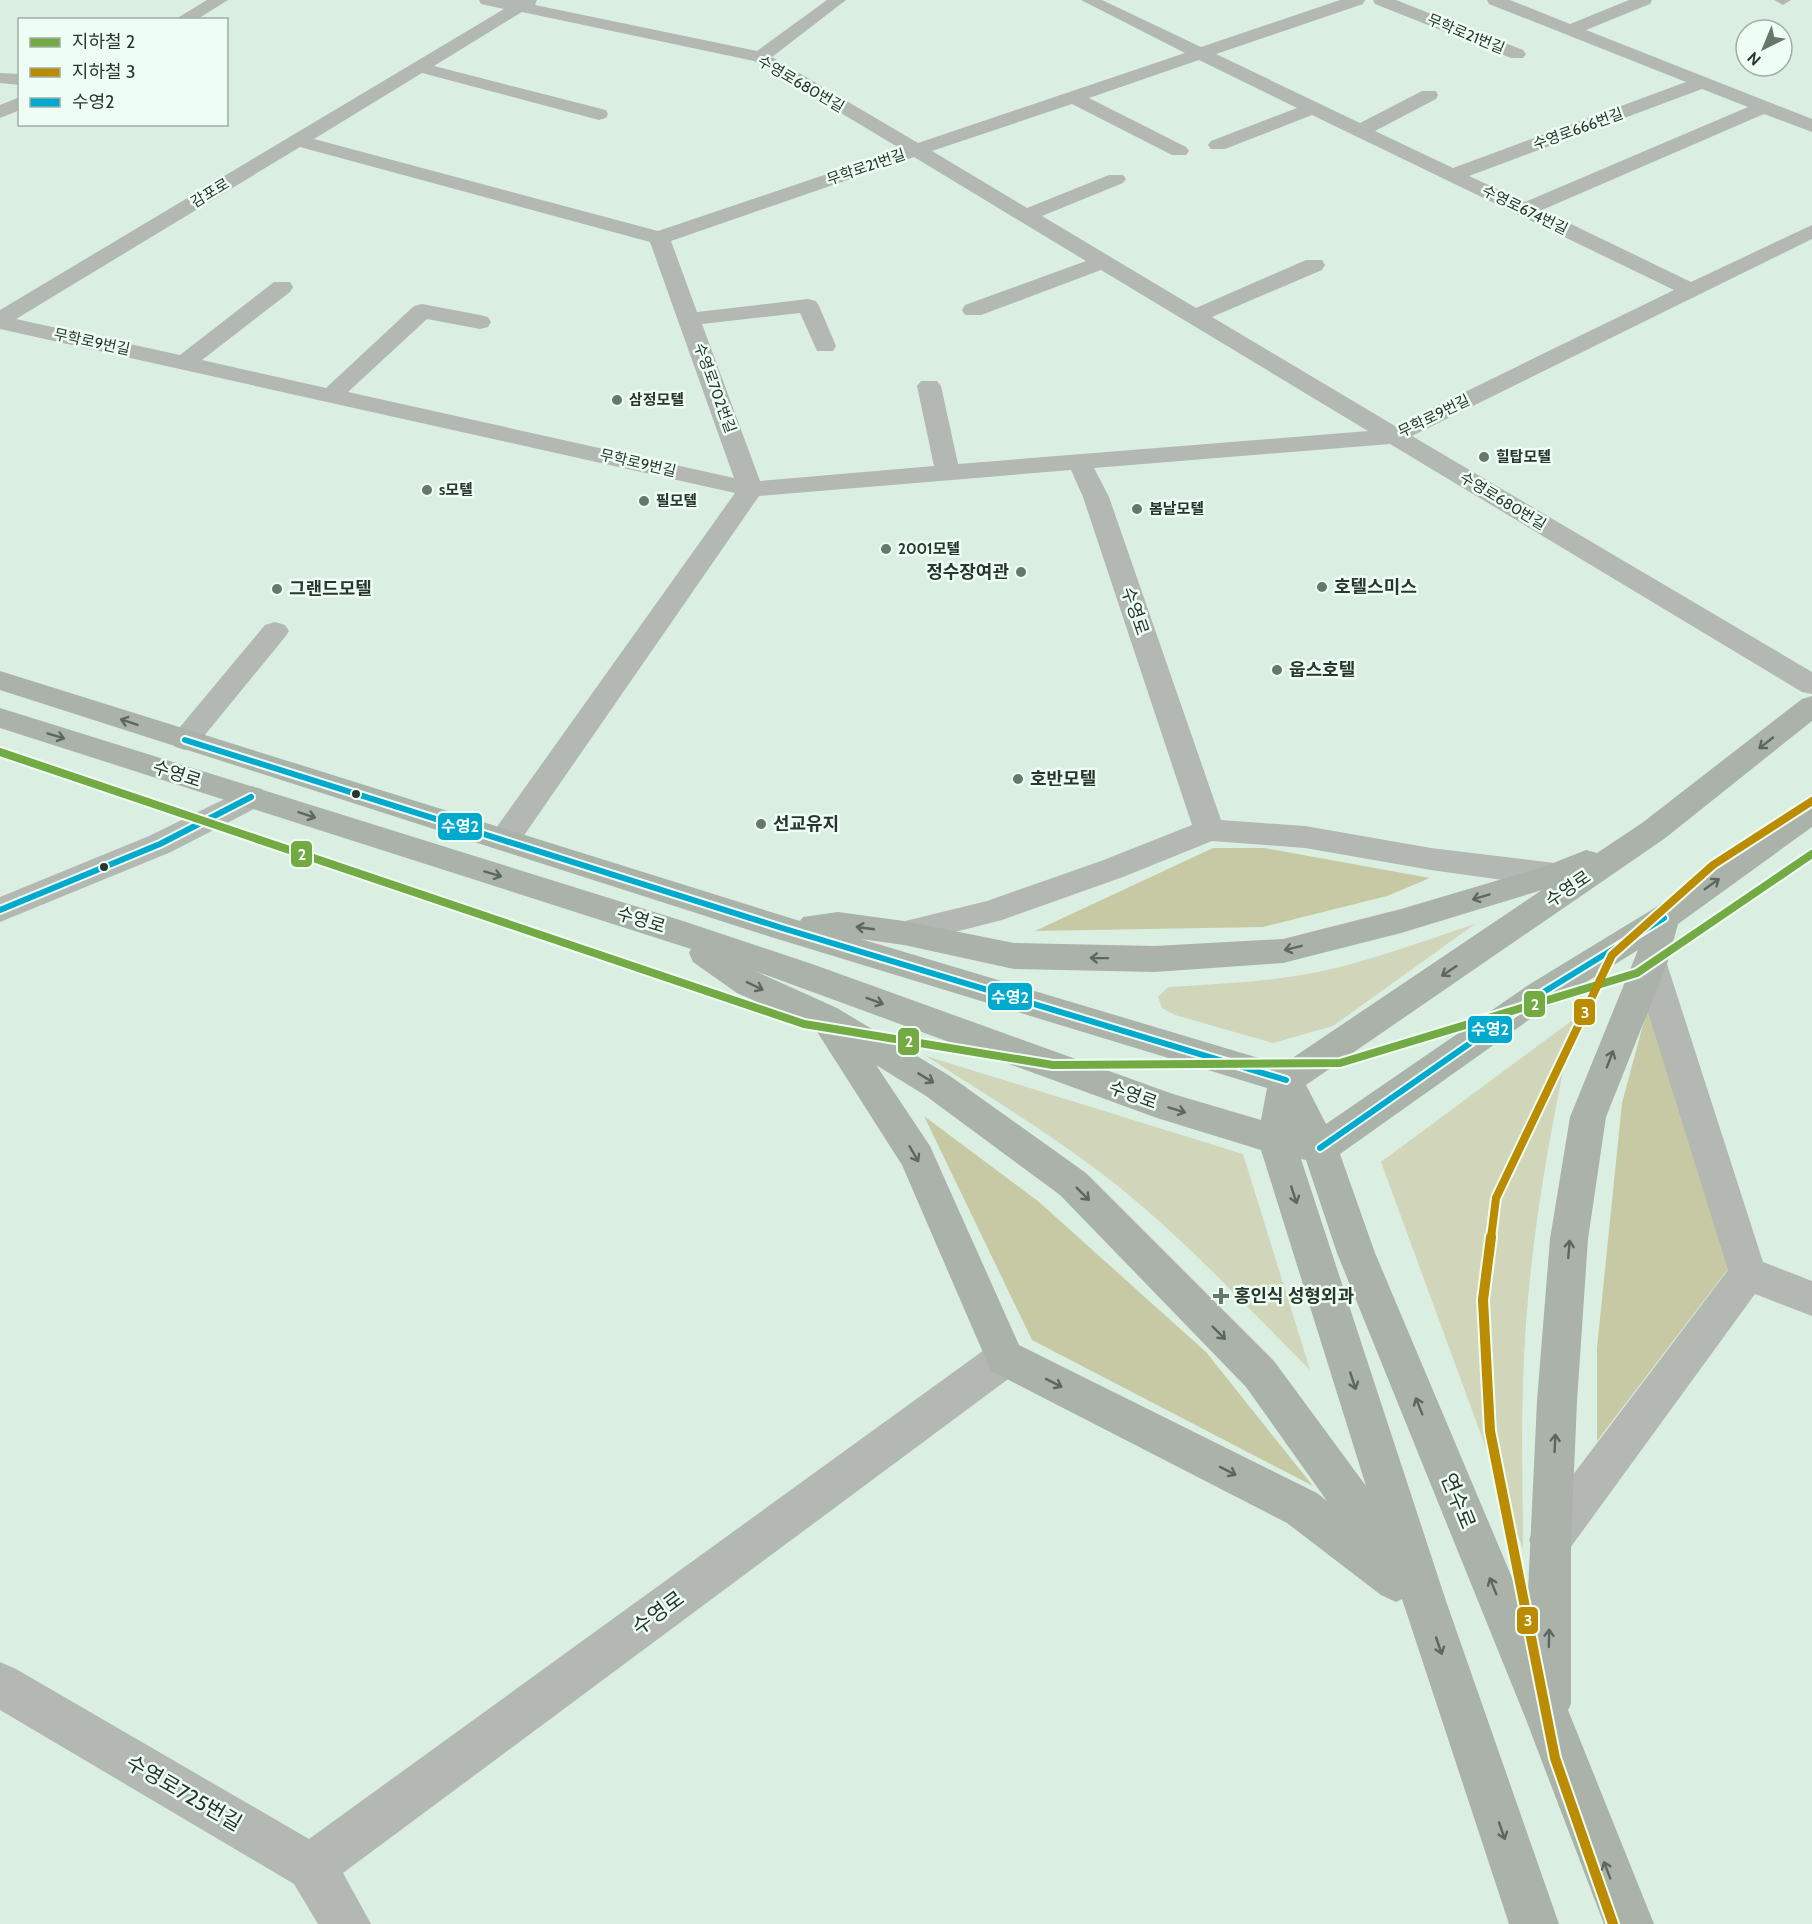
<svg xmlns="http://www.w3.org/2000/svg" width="1812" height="1924" viewBox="0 0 1812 1924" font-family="Cabin,'Noto Sans KR',sans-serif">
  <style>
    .green { fill: #d1d5b9 }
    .forest { fill: #c7c9a4 }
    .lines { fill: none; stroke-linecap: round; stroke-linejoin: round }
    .minor { fill: #b3b8b2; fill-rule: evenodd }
    .major { fill: #aab2a9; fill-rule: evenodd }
    .bus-1-casing { stroke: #effef5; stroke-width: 10 }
    .bus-1 { stroke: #00a9ce; stroke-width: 6 }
    .metro-1-casing { stroke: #effef5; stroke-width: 12 }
    .metro-2-far1-casing { stroke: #effef5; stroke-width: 12 }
    .metro-2-casing { stroke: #effef5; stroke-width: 14 }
    .metro-1 { stroke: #74aa44; stroke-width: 8 }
    .metro-2-far1 { stroke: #bb8c00; stroke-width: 8 }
    .metro-2 { stroke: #bb8c00; stroke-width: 10 }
    .oneway { stroke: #5c685f }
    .poi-dot { fill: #66776c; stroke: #effef5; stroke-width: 2 }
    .bus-dot { fill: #28362d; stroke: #effef5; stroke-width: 2 }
    .labels { text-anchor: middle; stroke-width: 5; stroke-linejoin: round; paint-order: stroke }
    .far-street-label { font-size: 15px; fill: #28362d; stroke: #effef5 }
    .far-poi-label { font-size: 15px; font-weight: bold; fill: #28362d; stroke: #effef5; text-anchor: start }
    .poi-label { font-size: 18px; font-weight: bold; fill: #28362d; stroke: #effef5; text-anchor: start }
    .street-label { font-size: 18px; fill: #28362d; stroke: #effef5 }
    .near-street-label { font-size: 21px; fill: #28362d; stroke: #effef5 }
    .line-badge { stroke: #effef5; stroke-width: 2 }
    .badge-label { font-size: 16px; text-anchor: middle; font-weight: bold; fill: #fff }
  </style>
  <rect width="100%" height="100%" fill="#daefe2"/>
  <!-- green -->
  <path class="green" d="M1475,924L1333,1026L1273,1043L1175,1015L1162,1008L1158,997L1168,987C1218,984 1269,982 1318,972C1371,961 1423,941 1475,924Z
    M1574,1019C1548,1139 1526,1262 1523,1385C1521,1440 1523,1494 1523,1549L1381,1162Z
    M926,1056L1243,1154L1310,1370C1255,1315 1202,1258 1143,1207C1076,1149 1000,1104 926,1056Z"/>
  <!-- forest -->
  <path class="forest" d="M1213,848H1264L1430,878L1387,896L1263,927L1035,931Z
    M1651,995L1728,1269L1597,1441V1348L1622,1103Z
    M924,1116L1039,1202L1206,1352L1313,1486L1032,1340Z"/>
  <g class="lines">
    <!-- minor -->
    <path class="minor" d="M207,0H228L196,20H174Z
      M479,0H537L535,5L757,51L827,0H846L772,57L918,143L1185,53L1081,0H1102L1201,47L1340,0H1365L1363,4L1216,54L1360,123L1422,91H1436L1438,95L1436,99L1375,131L1453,168L1686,82L1489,4L1487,0H1510L1570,24L1629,0H1652L1650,4L1586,30L1812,119V132L1764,114L1542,210L1691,282L1812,225V239L1412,436L1812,672V694L1802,692L1390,444L1094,468L1109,497L1221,820L1305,826L1431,848L1554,863L1565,867L1570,875L1565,883L1554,887L1431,870L1305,848L1212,841L1123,877L1002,920L904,945L893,942L888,933L893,924L987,901L1101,861L1192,825L1083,497L1071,470L759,496L516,847L505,850L494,847L490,839L494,831L735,493L0,329V310L504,9L481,4ZM522,12L754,61L901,149L658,231L314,139L422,73L599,120L606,118L608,114L606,110L434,66ZM1199,60L1297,108L1211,141L1208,145L1211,149H1225L1312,115L1674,290L1395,426L1212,317L1322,270L1325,265L1322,260H1306L1196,308L1042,216L1123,183L1126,179L1123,175H1109L1027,208L932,151L1072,104L1172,155H1186L1189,151L1186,147L1089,98ZM1702,89L1748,107L1525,202L1469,176ZM300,147L650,242L734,478L348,392L427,319L480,329L488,327L491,322L488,317L480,315L422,304L414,306L326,388L202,360L290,292L293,287L290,282H274L180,355L16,319ZM914,157L1086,261L965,305L962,310L965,315H981L1101,270L1368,431L958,464L941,386L937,381H921L917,386L934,466L760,481L702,324L800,313L817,351H833L836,346L819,306L816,301L808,299L697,312L671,241Z
      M1373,0H1396L1523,50L1526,54L1523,58H1511L1375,4Z
      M1774,0H1791L1783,5Z
      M0,73L20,74V85L0,83Z
      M20,97V110L0,118V105Z
      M275,622L285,625L289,631L285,637L195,747L185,750L175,747L170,740L175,733L265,625Z
      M251,786L262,789L266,797L262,805L171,852L0,922V897L149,836Z
      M1650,951L1662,955L1667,964L1763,1262L1812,1281V1316L1755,1294L1565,1555L1550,1561L1535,1555L1529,1540L1535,1525L1728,1270L1633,964L1638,955Z
      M1005,1340L1019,1345L1025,1358L1019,1371L343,1873L371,1924H318L294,1884L0,1710V1662L16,1669L309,1839L991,1345Z"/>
    <!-- major -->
    <path class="major" d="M0,671L800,921L803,917L838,912L904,921L1014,943L1155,946L1283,939L1401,909L1543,867L1586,850L1597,853L1642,823L1802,699L1812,696V721L1664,839L1306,1085L1326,1124L1530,984L1653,909L1801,803L1812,800V827L1678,924L1667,964L1606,1117L1588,1239L1577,1401L1571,1540V1704L1568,1710L1654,1924H1604L1525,1717L1337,1253L1306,1160L1301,1159L1446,1601L1559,1924H1509L1402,1599L1396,1602L1381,1595L1287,1523L991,1371L902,1165L814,1027L737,993L693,962L689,953L691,949L0,728V708L683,921L812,964L1173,1094L1261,1120L1267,1088L771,937L0,690ZM1542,890L1282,1065L861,939L904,945L1014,969L1155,972L1283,963L1401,933ZM1638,950L1570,1117L1550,1239L1537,1401L1527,1613L1375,1253L1340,1154L1554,1002ZM755,971L1157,1118L1261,1150L1366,1486L1274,1361L1086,1173L950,1076L837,1008ZM876,1065L926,1096L1060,1195L1246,1387L1327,1501L1317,1493L1019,1345L930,1146Z"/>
    <!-- bus-1 casing -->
    <g class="bus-1-casing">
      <path id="bus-1" d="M185,740L782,928L1286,1080
        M0,910L160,844L251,797
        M1320,1148L1542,993L1664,918"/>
    </g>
    <!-- bus-1 -->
    <use href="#bus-1" class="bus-1"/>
    <!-- metro-1 casing -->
    <g class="metro-1-casing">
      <path id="metro-1" d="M0,752L804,1024L1053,1065L1340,1063L1637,973L1812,854"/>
    </g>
    <!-- metro-2-far1 casing -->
    <g class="metro-2-far1-casing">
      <path id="metro-2-far1" d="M1491,1238L1496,1198L1612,955L1713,865L1812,801"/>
    </g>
    <!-- metro-2 casing -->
    <g class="metro-2-casing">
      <path id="metro-2" d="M1491,1237L1483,1300L1490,1431L1555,1758L1613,1924"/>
    </g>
    <!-- metro-1 -->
    <use href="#metro-1" class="metro-1"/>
    <!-- metro-2-far1 -->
    <use href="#metro-2-far1" class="metro-2-far1"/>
    <!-- metro-2 -->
    <use href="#metro-2" class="metro-2"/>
  </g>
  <!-- one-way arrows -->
  <defs><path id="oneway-shaft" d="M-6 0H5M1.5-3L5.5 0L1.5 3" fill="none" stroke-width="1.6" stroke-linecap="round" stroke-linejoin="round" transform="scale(1.5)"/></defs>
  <g class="oneway">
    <use href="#oneway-shaft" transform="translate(129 722) rotate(-162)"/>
    <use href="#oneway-shaft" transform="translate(56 736) rotate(17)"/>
    <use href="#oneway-shaft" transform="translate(1766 743) rotate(142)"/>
    <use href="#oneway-shaft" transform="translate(307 815) rotate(18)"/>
    <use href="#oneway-shaft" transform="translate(493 874) rotate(17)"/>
    <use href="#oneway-shaft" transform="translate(1712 884) rotate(-36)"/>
    <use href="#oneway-shaft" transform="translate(1481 897) rotate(163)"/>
    <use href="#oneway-shaft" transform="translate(865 928) rotate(-172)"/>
    <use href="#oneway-shaft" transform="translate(1293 948) rotate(166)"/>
    <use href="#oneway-shaft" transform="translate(1099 958) rotate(-179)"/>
    <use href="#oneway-shaft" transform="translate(1449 971) rotate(146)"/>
    <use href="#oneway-shaft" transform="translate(755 986) rotate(26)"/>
    <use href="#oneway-shaft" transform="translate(875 1001) rotate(20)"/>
    <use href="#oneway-shaft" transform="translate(1610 1059) rotate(-69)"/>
    <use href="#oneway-shaft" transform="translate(926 1078) rotate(31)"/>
    <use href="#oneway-shaft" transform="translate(1177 1110) rotate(17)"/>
    <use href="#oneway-shaft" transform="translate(914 1154) rotate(60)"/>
    <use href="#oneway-shaft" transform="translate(1083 1194) rotate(45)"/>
    <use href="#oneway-shaft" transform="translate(1294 1195) rotate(72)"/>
    <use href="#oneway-shaft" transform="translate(1569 1249) rotate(-85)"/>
    <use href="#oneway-shaft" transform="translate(1219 1333) rotate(45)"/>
    <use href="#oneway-shaft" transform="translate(1353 1381) rotate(72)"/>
    <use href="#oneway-shaft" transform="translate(1054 1383) rotate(27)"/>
    <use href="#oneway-shaft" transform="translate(1419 1406) rotate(-112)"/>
    <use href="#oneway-shaft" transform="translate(1555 1443) rotate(-87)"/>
    <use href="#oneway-shaft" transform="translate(1228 1471) rotate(27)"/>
    <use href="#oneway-shaft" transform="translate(1493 1586) rotate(-112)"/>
    <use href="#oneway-shaft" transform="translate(1549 1638) rotate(-89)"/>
    <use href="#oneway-shaft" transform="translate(1439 1646) rotate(71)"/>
    <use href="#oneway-shaft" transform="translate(1502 1831) rotate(71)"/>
    <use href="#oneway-shaft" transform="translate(1607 1870) rotate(-111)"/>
  </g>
  <!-- markers -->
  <g class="poi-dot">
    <circle cx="617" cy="400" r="6"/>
    <circle cx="1484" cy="457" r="6"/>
    <circle cx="427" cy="490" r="6"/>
    <circle cx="644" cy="501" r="6"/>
    <circle cx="1137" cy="509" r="6"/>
    <circle cx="886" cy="549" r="6"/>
    <circle cx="1021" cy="572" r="6"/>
    <circle cx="1322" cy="587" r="6"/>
    <circle cx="277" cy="589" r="6"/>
    <circle cx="1277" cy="670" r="6"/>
    <circle cx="1018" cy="779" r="6"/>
    <circle cx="761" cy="824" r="6"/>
    <path d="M1218 1287h6v6h6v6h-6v6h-6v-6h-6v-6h6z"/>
  </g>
  <g class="bus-dot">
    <circle cx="356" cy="794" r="5"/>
    <circle cx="104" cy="867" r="5"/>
  </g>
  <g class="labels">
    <!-- far-street labels -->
    <g class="far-street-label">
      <text transform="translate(1466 34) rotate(22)" y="5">무학로21번길</text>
      <text transform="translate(801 84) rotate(30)" y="5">수영로680번길</text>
      <text transform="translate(1578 129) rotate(-20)" y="5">수영로666번길</text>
      <text transform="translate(866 167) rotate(-19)" y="5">무학로21번길</text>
      <text transform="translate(210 193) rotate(-31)" y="5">감포로</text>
      <text transform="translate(1525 210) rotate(26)" y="5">수영로674번길</text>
      <text transform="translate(92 342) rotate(12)" y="5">무학로9번길</text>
      <text transform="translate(715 388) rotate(70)" y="5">수영로702번길</text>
      <text transform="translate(1434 416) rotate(-26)" y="5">무학로9번길</text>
      <text transform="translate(638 463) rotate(13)" y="5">무학로9번길</text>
      <text transform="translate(1503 501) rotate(31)" y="5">수영로680번길</text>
    </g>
    <!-- far-poi labels -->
    <g class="far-poi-label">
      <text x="629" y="405">삼정모텔</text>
      <text x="1496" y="462">힐탑모텔</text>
      <text x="439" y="495">s모텔</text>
      <text x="656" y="506">필모텔</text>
      <text x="1149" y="514">봄날모텔</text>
      <text x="898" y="554">2001모텔</text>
    </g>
    <!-- poi labels -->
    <g class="poi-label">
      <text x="1009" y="578" text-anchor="end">정수장여관</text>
      <text x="1334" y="593">호텔스미스</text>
      <text x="289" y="595">그랜드모텔</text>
      <text x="1289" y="676">웁스호텔</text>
      <text x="1030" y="785">호반모텔</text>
      <text x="773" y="830">선교유지</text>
      <text x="1234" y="1302">홍인식 성형외과</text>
    </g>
    <!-- street labels -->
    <g class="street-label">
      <text transform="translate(1135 611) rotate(71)" y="6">수영로</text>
      <text transform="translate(177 774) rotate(18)" y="6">수영로</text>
      <text transform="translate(1568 889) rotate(-34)" y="6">수영로</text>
      <text transform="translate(641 920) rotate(17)" y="6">수영로</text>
      <text transform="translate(1133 1095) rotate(20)" y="6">수영로</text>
    </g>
    <!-- near-street labels -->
    <g class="near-street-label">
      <text transform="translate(1458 1501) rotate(68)" y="7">연수로</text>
      <text transform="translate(658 1613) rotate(-36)" y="7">수영로</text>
      <text transform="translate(184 1793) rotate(30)" y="7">수영로725번길</text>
    </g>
  </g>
  <g class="line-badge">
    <rect x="437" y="812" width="46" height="29" rx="6" fill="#00a9ce"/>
    <rect x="290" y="840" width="23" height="28" rx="6" fill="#74aa44"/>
    <rect x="987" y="982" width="46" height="29" rx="6" fill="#00a9ce"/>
    <rect x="1523" y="990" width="23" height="28" rx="6" fill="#74aa44"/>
    <rect x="1573" y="998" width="23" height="28" rx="6" fill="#bb8c00"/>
    <rect x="1467" y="1015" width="46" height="29" rx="6" fill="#00a9ce"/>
    <rect x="897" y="1027" width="23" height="29" rx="6" fill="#74aa44"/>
    <rect x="1516" y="1606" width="23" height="29" rx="6" fill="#bb8c00"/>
  </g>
  <g class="badge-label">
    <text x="460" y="832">수영2</text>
    <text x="302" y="860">2</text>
    <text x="1010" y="1003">수영2</text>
    <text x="1535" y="1010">2</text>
    <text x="1585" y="1018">3</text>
    <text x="1490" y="1035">수영2</text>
    <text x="909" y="1047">2</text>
    <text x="1528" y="1626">3</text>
  </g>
  <!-- legend -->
  <rect x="18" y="18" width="210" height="108" fill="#effef5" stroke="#9faea5" stroke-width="1.5"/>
  <rect x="30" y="38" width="30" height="9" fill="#74aa44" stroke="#9faea5" stroke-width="1.5"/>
  <text x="72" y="48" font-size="18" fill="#28362d">지하철 2</text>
  <rect x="30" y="68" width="30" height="9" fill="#bb8c00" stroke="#9faea5" stroke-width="1.5"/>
  <text x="72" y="78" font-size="18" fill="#28362d">지하철 3</text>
  <rect x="30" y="98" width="30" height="9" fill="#00a9ce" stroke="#9faea5" stroke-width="1.5"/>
  <text x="72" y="108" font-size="18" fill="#28362d">수영2</text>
  <!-- north arrow -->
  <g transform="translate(1764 48) rotate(223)"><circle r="28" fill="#effef5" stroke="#9faea5" stroke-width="1.5"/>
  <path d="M0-4.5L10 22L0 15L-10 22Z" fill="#66776c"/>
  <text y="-9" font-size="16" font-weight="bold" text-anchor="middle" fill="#28362d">N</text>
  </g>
</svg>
